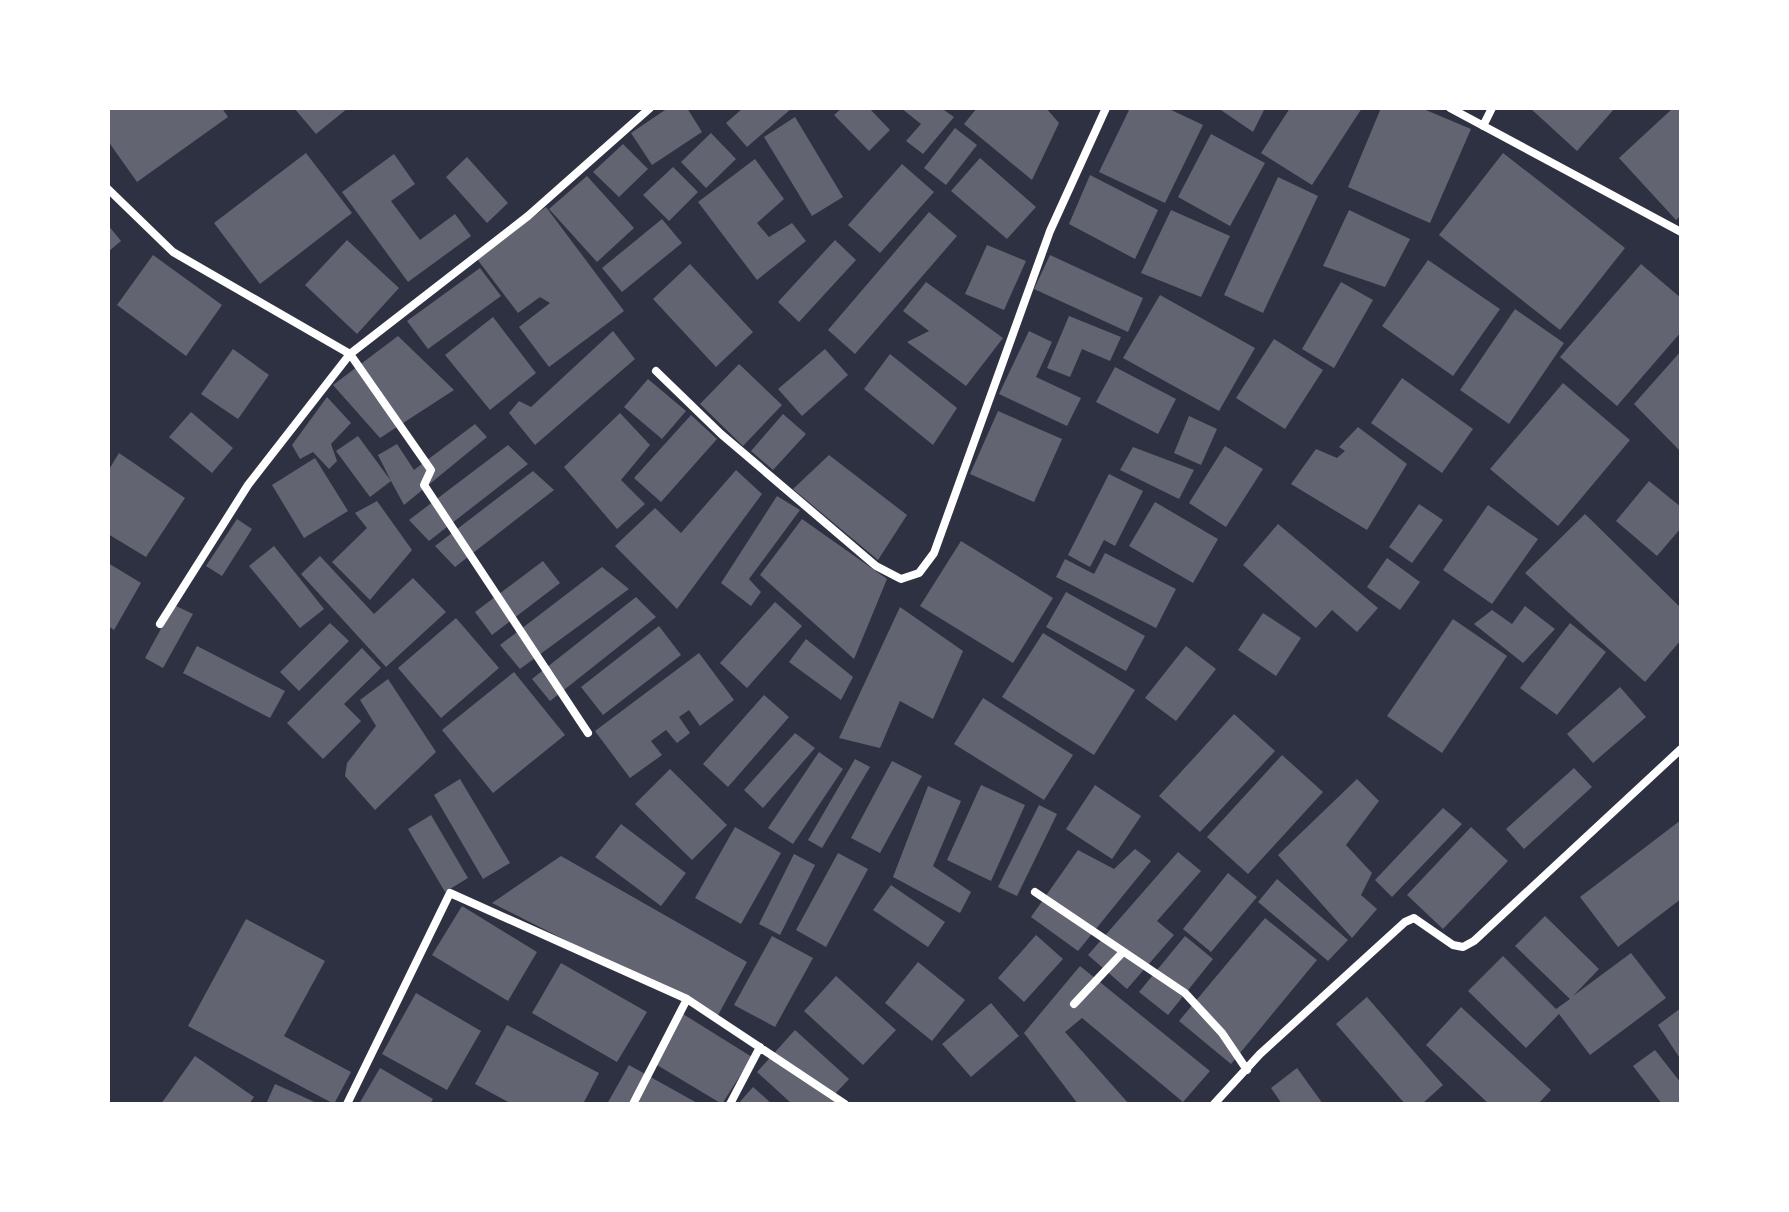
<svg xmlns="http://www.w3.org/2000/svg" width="1789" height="1212" viewBox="0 0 1789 1212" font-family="'PT Sans Narrow',sans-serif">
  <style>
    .building { fill: #626471 }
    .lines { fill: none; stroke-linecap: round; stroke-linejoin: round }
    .minor { stroke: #fff; stroke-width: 8 }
  </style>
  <rect width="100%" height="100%" fill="#2d3142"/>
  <!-- building -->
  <path class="building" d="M108,108H222L228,117L137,182L108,141Z
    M294,108H348L316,134Z
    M668,108H687L702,132L652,165L631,133Z
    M743,108H792L747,147L726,123Z
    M842,108H869L890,130L869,151L834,115Z
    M901,108H941L954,117L923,154L906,141L921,124Z
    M977,108H1046L1059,123L1032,180L964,124Z
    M1130,108H1167L1203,125L1165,203L1099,172Z
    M1218,108H1265L1253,132Z
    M1290,108H1362L1312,185L1261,153Z
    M1381,108H1421L1471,129L1430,223L1348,187Z
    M1530,108H1615L1577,151Z
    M1673,108H1681V215L1676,220L1619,158Z
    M795,117L843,197L812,216L764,137Z
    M955,128L977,145L946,185L924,168Z
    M711,133L736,159L706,188L681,162Z
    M1211,134L1265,163L1230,226L1178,197Z
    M623,144L648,169L619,197L593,172Z
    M306,153L352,213L260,284L214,223Z
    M1503,153L1625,248L1560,330L1439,235Z
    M394,154L415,184L391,201L420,240L455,214L471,236L408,282L342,192Z
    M467,157L508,203L487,223L446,177Z
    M980,158L1036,207L1007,239L951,191Z
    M755,159L784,199L757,223L769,237L792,223L806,241L757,280L698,202Z
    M902,164L934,192L880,253L848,225Z
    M673,167L698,192L669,221L643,195Z
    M1090,175L1158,210L1135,259L1069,224Z
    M587,176L634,228L597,262L549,209Z
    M1278,177L1318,196L1263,313L1224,295Z
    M546,207L624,311L549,367L519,327L550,303L540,297L518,313L477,259Z
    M1171,210L1230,236L1201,297L1141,273Z
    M1349,210L1410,239L1385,287L1323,266Z
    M929,212L957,236L855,354L828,330Z
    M662,219L682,243L622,292L602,268Z
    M108,225L121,241L108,252Z
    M347,240L399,288L357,334L305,285Z
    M835,240L856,260L799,322L778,302Z
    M987,245L1026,261L1004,310L965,294Z
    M153,255L222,305L186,356L117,305Z
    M1050,255L1143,298L1128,332L1034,289Z
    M1428,260L1500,309L1453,376L1382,326Z
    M690,264L753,332L716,367L653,299Z
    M1641,264L1681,298V332L1617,406L1560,357Z
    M480,268L501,296L428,349L407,321Z
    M926,282L1003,338L966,386L907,342L929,331L903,311Z
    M1341,282L1373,300L1334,368L1302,349Z
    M1160,295L1255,348L1219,411L1123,358Z
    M1515,309L1564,343L1509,424L1460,390Z
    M1069,316L1121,337L1110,361L1082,349L1070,377L1047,368Z
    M493,317L536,373L490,410L445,355Z
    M613,331L635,359L535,445L509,413L519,401L531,407Z
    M1029,331L1052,342L1036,377L1081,398L1067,426L999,394Z
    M398,336L454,390L380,438L333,385Z
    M1274,339L1323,370L1285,429L1236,398Z
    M233,349L269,375L238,419L201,394Z
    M825,349L848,375L802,416L778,389Z
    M1681,351V452L1634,404Z
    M890,354L957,408L933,445L864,389Z
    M739,364L782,405L743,446L700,404Z
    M1115,367L1176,399L1158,434L1096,402Z
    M1402,378L1473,429L1442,473L1371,423Z
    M648,379L686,411L662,439L624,407Z
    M1563,383L1630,440L1558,526L1490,469Z
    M327,397L351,423L331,444L337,461L329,469L313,452L300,459L292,445Z
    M998,411L1062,439L1034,502L970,474Z
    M191,412L233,448L212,473L169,437Z
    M620,413L650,445L621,480L645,504L617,529L564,467Z
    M783,414L806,434L773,470L751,451Z
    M691,415L717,439L661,502L634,478Z
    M1189,416L1217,429L1201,465L1174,453Z
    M475,424L487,437L404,505L391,481L370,497L336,451L358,436L391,481L378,455L397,444L414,470Z
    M1358,427L1407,464L1367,530L1291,484L1316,449L1337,458L1345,451L1339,447Z
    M508,445L528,464L429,541L409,520Z
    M1225,446L1263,469L1226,527L1189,503Z
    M1133,447L1194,470L1179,499L1120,470Z
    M119,453L185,498L146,557L108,534V471Z
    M829,455L907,515L878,560L793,489Z
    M315,458L348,511L304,538L272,485Z
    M736,470L762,494L677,609L615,546L655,508L681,533Z
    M533,471L554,490L455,567L435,546Z
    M1109,474L1143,491L1115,546L1104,540L1090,567L1068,555Z
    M1649,481L1681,507V528L1657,556L1616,521Z
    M777,496L800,510L749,579L761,592L751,606L721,583Z
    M377,501L412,550L370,600L332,562L367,528L355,513Z
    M1155,502L1218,539L1193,583L1129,546Z
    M1419,504L1443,520L1412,563L1389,547Z
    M1488,505L1538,539L1492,604L1443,570Z
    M1585,514L1681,608V640L1645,682L1525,573Z
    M237,519L252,529L222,576L206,566Z
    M802,519L887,579L854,659L760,575Z
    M1278,524L1378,608L1357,632L1332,610L1316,628L1243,565Z
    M961,541L1053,598L1013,663L920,606Z
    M274,546L324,609L300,628L249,566Z
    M1105,553L1176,589L1156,628L1056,577L1065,559L1094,574Z
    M320,556L374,614L413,578L446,612L386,667L301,574Z
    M1387,558L1420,582L1400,610L1367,587Z
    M543,561L560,583L492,635L475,612Z
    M108,563L141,583L114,630L108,626Z
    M602,567L629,589L520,669L500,645Z
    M1066,592L1145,636L1126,671L1046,627Z
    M636,597L656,617L550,701L532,679Z
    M775,602L802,626L747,688L720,663Z
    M174,605L193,614L163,668L145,658Z
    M1525,606L1555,629L1523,663L1474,624L1492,610L1512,624Z
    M900,607L963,651L933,719L900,701L880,748L839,738Z
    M1263,613L1301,638L1276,676L1238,650Z
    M456,618L499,668L441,718L398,668Z
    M1453,619L1507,656L1442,753L1387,716Z
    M330,623L349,641L299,691L280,672Z
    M1570,623L1606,652L1557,715L1520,688Z
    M659,626L681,655L603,715L581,687Z
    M1043,633L1135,690L1094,755L1002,697Z
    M806,639L853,677L841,700L789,662Z
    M197,646L285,691L270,718L183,673Z
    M1186,646L1216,669L1176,721L1145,698Z
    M362,648L381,668L344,704L361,721L323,759L287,723Z
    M699,653L734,700L700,726L689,710L679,717L690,733L677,743L666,730L651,741L662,755L630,778L595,731Z
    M514,672L565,735L493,793L442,730Z
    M388,679L436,752L375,810L345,776L347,763L376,726L360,700Z
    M1620,687L1646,717L1593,763L1567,734Z
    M764,695L789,717L728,787L703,764Z
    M983,698L1073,755L1044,800L954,744Z
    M1234,714L1275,751L1200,832L1159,796Z
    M795,733L815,748L763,808L744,790Z
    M819,752L843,769L793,844L768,828Z
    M1282,755L1323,792L1248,874L1207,837Z
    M855,759L870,767L822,848L808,840Z
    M892,761L922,776L880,853L851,838Z
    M1574,768L1592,787L1524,849L1506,829Z
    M670,769L727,825L692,860L635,804Z
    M460,779L510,863L483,879L434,795Z
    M1357,779L1379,801L1346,845L1372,873L1361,895L1377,909L1352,938L1278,855Z
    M981,785L1025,805L991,881L947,860Z
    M1095,785L1141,816L1112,859L1066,829Z
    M928,786L961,801L933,866L971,892L960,913L893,877Z
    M1039,805L1057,814L1017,896L998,887Z
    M1443,808L1462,824L1392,897L1375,880Z
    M431,815L468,878L445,892L408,829Z
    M1681,820V899L1618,947L1580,897Z
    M621,824L686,873L661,906L595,857Z
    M735,827L781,853L741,924L695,898Z
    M1471,827L1508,861L1443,929L1407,895Z
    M1135,849L1151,861L1078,951L1031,917L1078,850L1114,869Z
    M1178,852L1201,871L1157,921L1174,935L1127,989L1088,955Z
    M838,853L868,869L826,947L796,930Z
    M794,854L815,865L780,935L759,924Z
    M561,856L747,962L717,1017L492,903Z
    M1228,873L1257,897L1211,952L1183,929Z
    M1277,879L1348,940L1328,961L1258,902Z
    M891,885L945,922L928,947L873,910Z
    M462,906L537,952L508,1001L432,955Z
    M1545,916L1599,969L1573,996L1631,953L1666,998L1590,1055L1559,1014L1526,1048L1468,991L1503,956L1556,1009L1570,999L1515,946Z
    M1265,918L1317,960L1231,1064L1179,1021Z
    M246,919L325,961L284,1036L351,1072L334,1104L188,1026Z
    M1036,935L1063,959L1024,1002L998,978Z
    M772,936L813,958L775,1027L734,1005Z
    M1185,936L1213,959L1168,1015L1139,992Z
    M918,962L965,1000L932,1041L885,1003Z
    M561,963L647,1012L617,1062L532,1013Z
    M1080,966L1210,1071L1183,1102L1082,1018L1065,1032L1129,1104H1078L1024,1033Z
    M836,976L896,1030L863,1065L804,1011Z
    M416,993L481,1031L447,1090L382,1054Z
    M1367,997L1443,1085L1422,1104H1405L1336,1024Z
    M991,1003L1019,1036L971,1077L942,1044Z
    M1461,1007L1551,1090L1538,1104H1489L1426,1045Z
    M1681,1008V1060L1658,1025Z
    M683,1014L752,1057L722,1104L652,1062Z
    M507,1025L599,1073L583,1104H512L475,1084Z
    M795,1030L849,1079L835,1094L841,1104H792L757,1072Z
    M1655,1050L1681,1083V1104H1662L1633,1066Z
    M195,1056L254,1097L249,1104H161Z
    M629,1065L699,1104H607Z
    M380,1068L433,1099L430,1104H359Z
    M1297,1068L1323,1104H1282L1271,1088Z
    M275,1084L319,1104H266Z
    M753,1087L772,1104H738Z"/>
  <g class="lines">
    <!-- minor -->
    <path class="minor" d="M1450,108L1681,232
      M1483,126L1492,108
      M108,189L173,252L350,354L528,216L650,108
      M656,371L721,434L876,566L901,579L919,573L934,553L1050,231L1106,108
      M160,624L248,485L350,354L431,470L424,485L588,733
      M1035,892L1185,993L1222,1033L1247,1070
      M1074,1004L1123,952
      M347,1104L450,893L687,999L845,1104
      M633,1104L687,999
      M730,1104L760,1047
      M1214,1104L1260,1054L1405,922L1414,918L1453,945L1463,947L1474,941L1681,749"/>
  </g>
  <!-- border -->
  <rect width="1789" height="1212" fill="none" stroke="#ffffff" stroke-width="220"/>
</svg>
